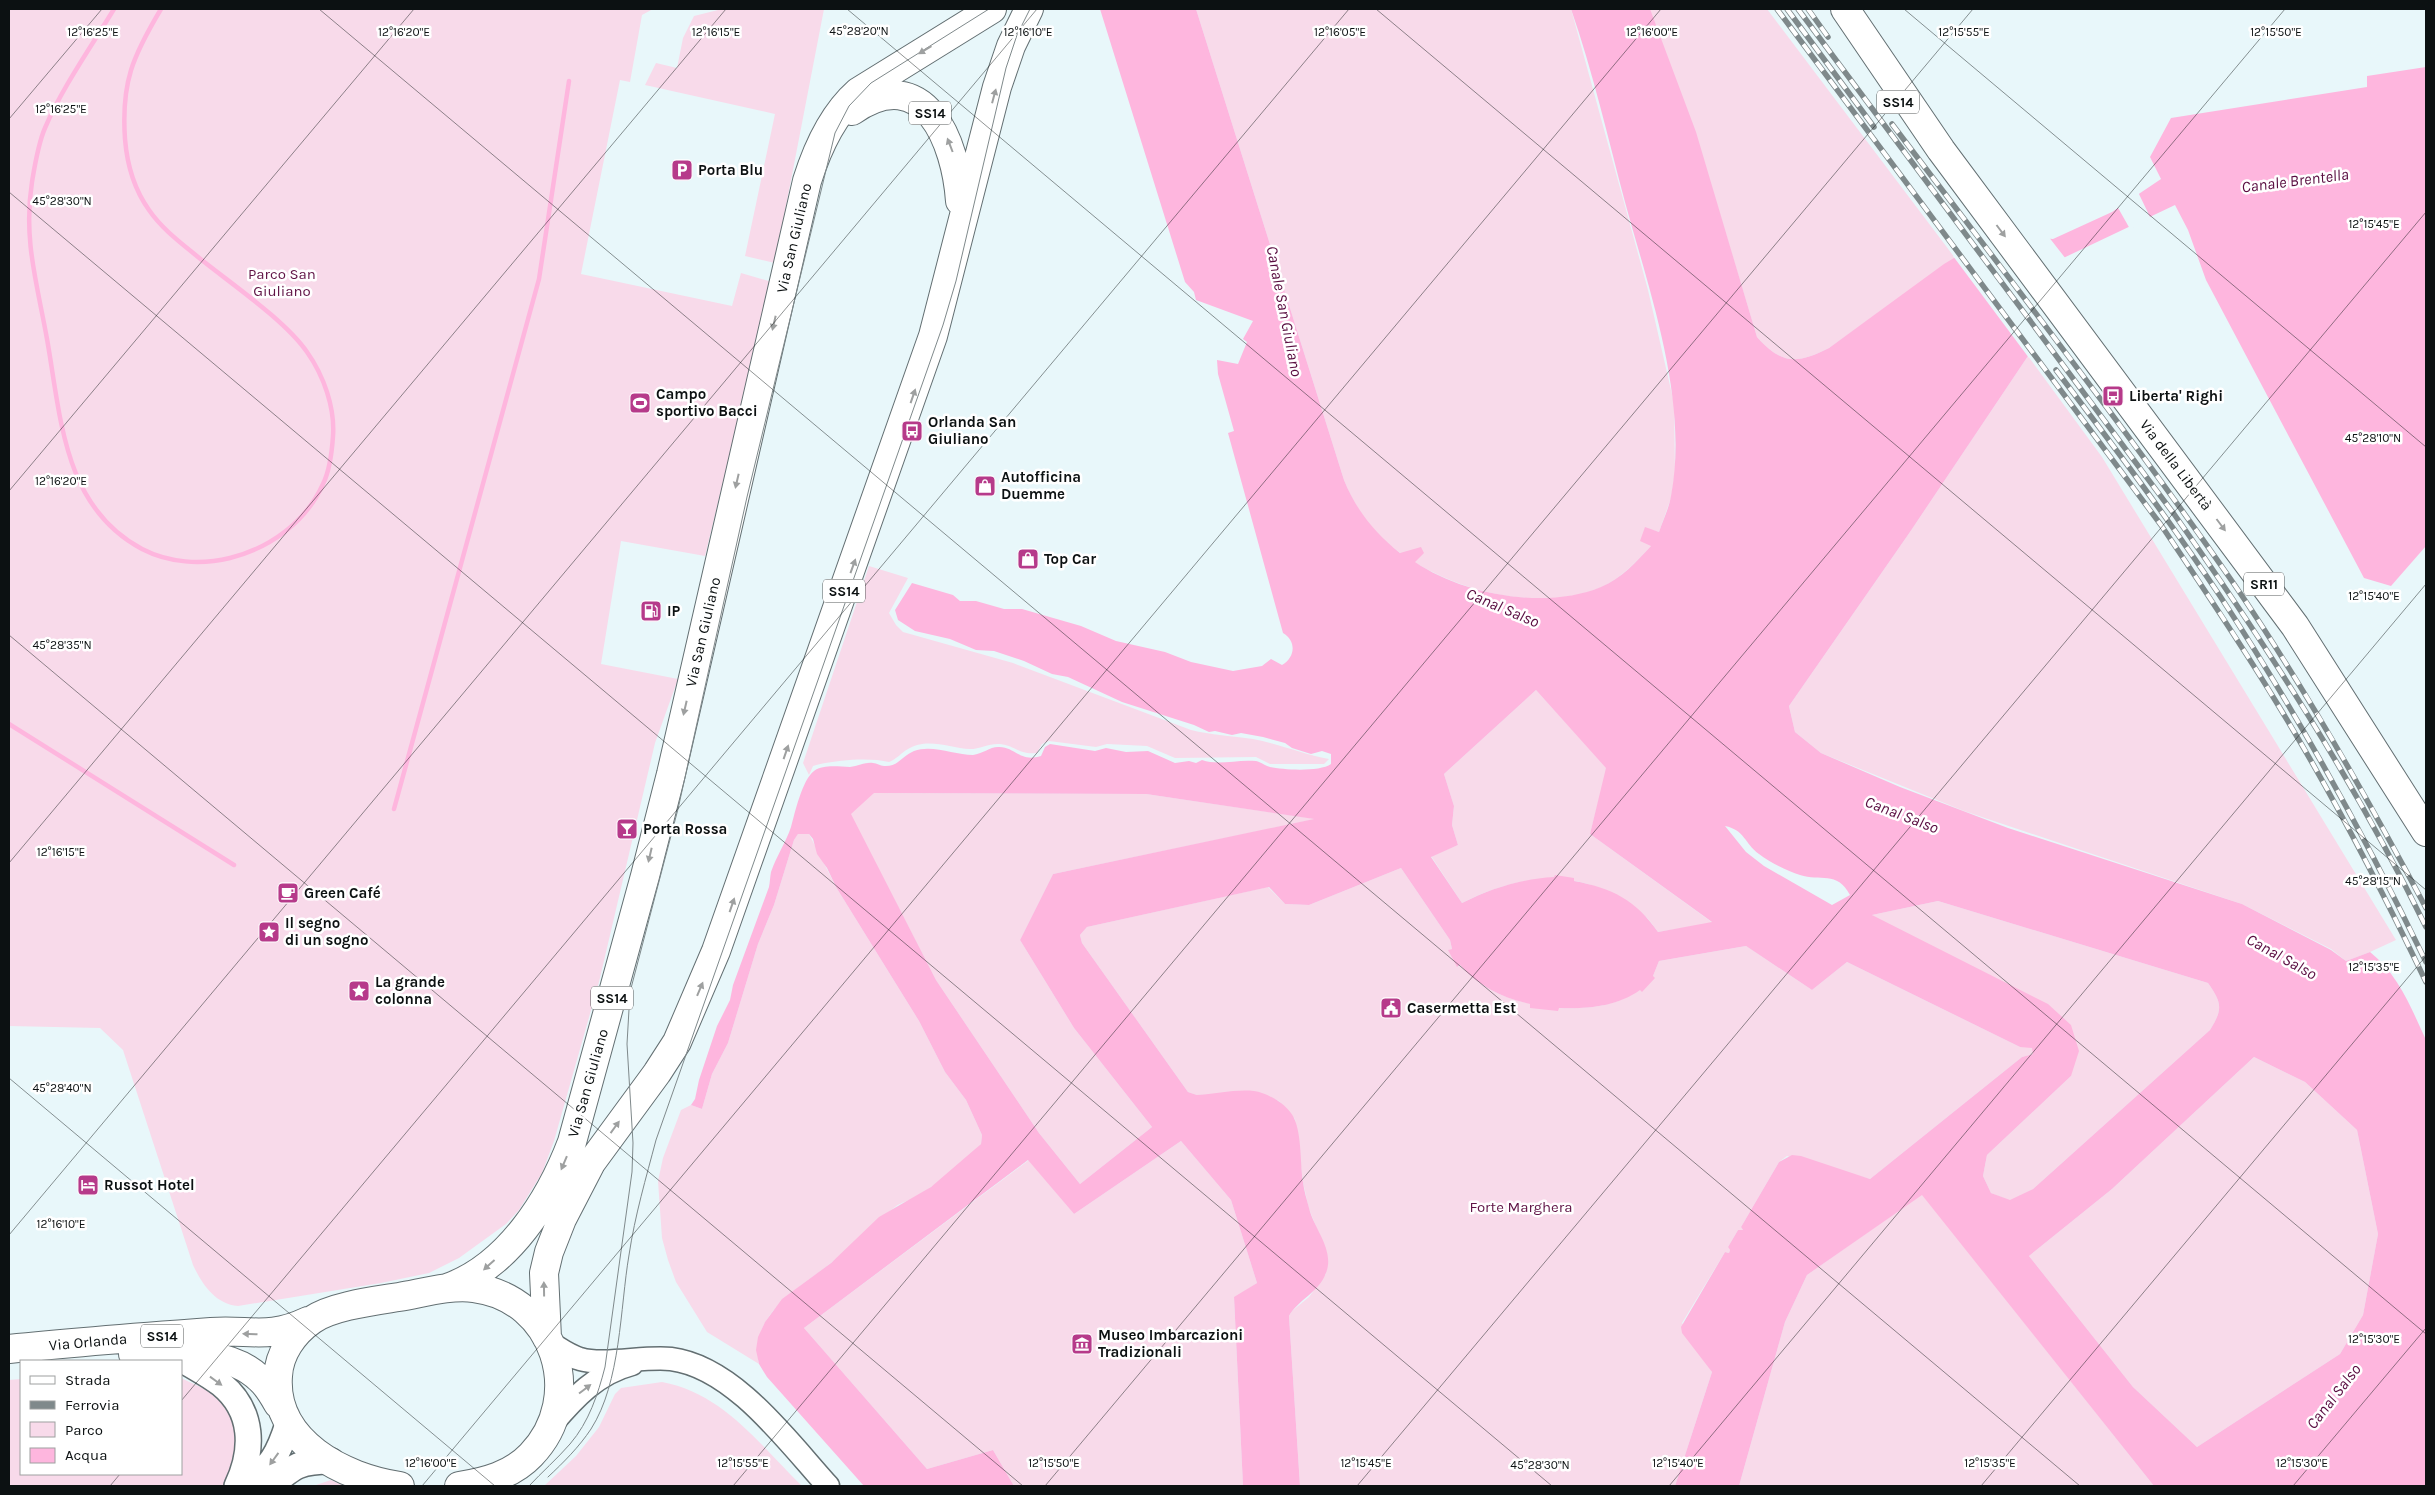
<svg xmlns="http://www.w3.org/2000/svg" width="2435" height="1495" viewBox="0 0 2435 1495" font-family="Karla,sans-serif">
  <style>
    .green { fill: #f8daea }
    .water { fill: #feb6de; fill-rule: evenodd }
    .pier { fill: #e8f7fa }
    .lines { fill: none; stroke-linecap: round; stroke-linejoin: round }
    .stream { stroke: #feb6de; stroke-width: 4.5 }
    .tertiary-casing { stroke: #636f72; stroke-width: 25 }
    .secondary-casing { stroke: #636f72; stroke-width: 28 }
    .primary-casing { stroke: #636f72; stroke-width: 30 }
    .trunk-casing { stroke: #636f72; stroke-width: 30 }
    .tertiary { stroke: #fff; stroke-width: 22 }
    .secondary { stroke: #fff; stroke-width: 25 }
    .primary { stroke: #fff; stroke-width: 28 }
    .trunk { stroke: #fff; stroke-width: 28 }
    .tram { stroke: #7f898b; stroke-width: 1 }
    .rail-casing { stroke: #7f898b; stroke-width: 5.5 }
    .rail { stroke: #fff; stroke-width: 4; stroke-dasharray: 11; stroke-linecap: butt }
    .oneway { fill: #9ea0a0 }
    .ticks { fill: none; stroke: #0c1112; stroke-width: 1; stroke-opacity: 0.45 }
    .labels { text-anchor: middle; stroke-width: 5; stroke-linejoin: round; paint-order: stroke }
    .shield { fill: #fff; stroke: #555859; stroke-width: 1 }
    .shield-label { font-size: 14px; font-weight: bold; fill: #0c1112 }
    .poi-label { font-size: 15px; font-weight: bold; fill: #0c1112; stroke: #fff; text-anchor: start }
    .street-label { font-size: 15px; fill: #0c1112; stroke: #fff }
    .park-label { font-size: 15px; fill: #601446; stroke: #fff }
    .water-label { font-size: 16px; font-style: italic; fill: #580b3f; stroke: #fff }
    .ticks-label { font-size: 12px; text-anchor: middle; fill: #0c1112; stroke: #fff; stroke-width: 5; stroke-linejoin: round; paint-order: stroke }
  </style>
  <rect width="100%" height="100%" fill="#e8f7fa"/>
  <!-- green -->
  <path class="green" d="M9,9H653L642,15L630,82L620,80L581,274L732,306L741,273L772,282L705,556L621,541L601,664L678,679L655,743L599,982L554,1141L542,1173L519,1210L506,1224L459,1258L429,1273L381,1283L238,1306C215,1304 202,1284 193,1265L123,1050L100,1028L9,1026Z
    M722,9H824L775,263L745,256L775,114L645,85L656,63L677,68L683,38L694,16Z
    M1196,9H1571L1648,290L1674,403L1675,472L1671,498L1659,532L1645,528L1652,545C1637,561 1621,578 1602,587C1535,616 1437,587 1384,540C1366,524 1353,502 1344,480Z
    M1649,9H1767L1955,258L1829,348C1797,364 1782,365 1757,337L1706,168Z
    M2028,356L2102,457L2396,940L2370,952L2346,961L2331,949L2242,904L1964,811L1821,753L1795,732L1789,706L1910,532Z
    M869,566L908,578L889,613L896,625L903,632L1013,663L1191,730C1211,735 1232,736 1253,739C1279,744 1303,754 1329,759L1324,764H1270L1256,757L1175,758L1147,746L1107,744L1096,747L1049,741L1042,744L1037,753C1019,755 1016,746 1000,744C990,743 980,749 970,749C950,748 927,737 908,749C901,753 897,759 889,762C869,757 833,760 813,766L809,775L803,763Z
    M1536,690L1607,768L1590,834L1713,923L1658,932C1646,914 1640,911 1622,899C1570,867 1513,877 1462,903L1431,856L1458,845L1452,825L1454,806L1444,774Z
    M873,793L1146,794L1316,819L1053,874L1020,940L1074,1028L1152,1127L1080,1184L1039,1133L936,980L850,814Z
    M804,833L809,834L836,887L919,1021L945,1072L966,1100L982,1135L981,1144C962,1163 939,1183 916,1197C909,1201 901,1202 895,1207C872,1224 854,1244 832,1262C800,1288 748,1314 759,1364L707,1332L676,1282L668,1260L662,1238L658,1181L663,1158L681,1110L691,1105L702,1109L712,1074L728,1043L758,944L774,905L794,840L798,834Z
    M1401,868L1450,940L1452,949L1449,950L1458,967L1460,965C1479,987 1503,998 1531,1004L1530,1007L1558,1010V1008C1587,1009 1616,1007 1640,989L1642,991L1653,976L1659,961L1746,946L1812,990L1847,962L2020,1047H2033V1054L2022,1057L1870,1179L1787,1156L1779,1162L1741,1227L1743,1230L1742,1232L1738,1230L1728,1247L1730,1250L1729,1253L1725,1252L1682,1323L1712,1372L1675,1486H1300L1289,1316L1292,1311L1309,1297L1326,1274L1327,1253L1309,1209L1303,1182L1295,1119L1279,1101L1257,1092L1197,1095L1188,1092L1082,943L1080,935L1087,927L1268,887L1285,904L1309,905Z
    M1938,901L2208,983C2222,1003 2223,1009 2210,1030L2033,1189L2010,1201L1991,1193L1983,1176L1987,1155L2071,1076L1872,915Z
    M2254,1057L2305,1082L2357,1130L2378,1234L2363,1315L2340,1354L2197,1447L2133,1387L2029,1256L2112,1189Z
    M1181,1141L1231,1200L1257,1283L1234,1298L1243,1486H1014L993,1450L927,1469L804,1328L1029,1160L1074,1214Z
    M1922,1194L2154,1486H1739L1785,1322L1807,1275Z
    M181,1378L211,1392L232,1415L239,1444L226,1486H9V1380L21,1379V1474H181Z
    M662,1382C723,1393 760,1445 802,1486H544L576,1456L599,1427L615,1394L621,1388Z
    M331,1480L345,1486H313Z"/>
  <!-- water -->
  <path class="water" d="M1100,9H1196L1344,480C1356,510 1375,533 1400,553L1421,547L1424,553L1415,562C1464,595 1546,610 1601,587C1621,579 1637,561 1651,546L1640,541L1645,527L1659,532C1663,520 1669,508 1671,496C1689,401 1650,294 1625,202C1608,138 1593,72 1571,9H1650L1696,132L1757,337C1782,365 1797,364 1829,348L1944,264L1994,234L2053,239L2112,212L2161,179L2150,157L2171,118L2367,87V76L2426,67V546L2391,586L2364,578L2206,280L2188,230L2175,205L2057,261L2028,356L1910,532L1789,706L1795,732L1821,753L1900,787L2008,828L2242,904L2331,950L2346,961L2370,952C2399,975 2411,1008 2426,1040V1486H2154L1922,1195L1807,1275L1785,1322L1739,1486H1675L1712,1372L1682,1333L1681,1327L1725,1252L1729,1253L1730,1250L1728,1247L1738,1230H1743L1741,1227L1779,1162L1792,1155L1801,1156L1870,1179L2022,1057L2033,1054L2032,1048L2020,1047L1847,962L1812,990L1746,946L1659,961L1653,976L1655,978L1642,992L1640,990C1616,1007 1587,1009 1559,1008L1558,1011L1530,1008V1004C1503,998 1479,987 1460,965L1457,967L1448,950L1452,949L1450,940L1401,868L1309,905L1285,904L1269,887L1087,927L1080,935L1082,943L1188,1092L1197,1095C1215,1094 1236,1089 1254,1091C1268,1093 1288,1105 1294,1118C1302,1135 1300,1164 1303,1182C1304,1191 1307,1200 1309,1208C1314,1229 1335,1250 1326,1273C1319,1292 1298,1300 1289,1316L1300,1486H1243L1234,1297L1257,1283L1231,1200L1181,1141L1074,1214L1028,1160L804,1328L927,1469L993,1450L1014,1486H864L767,1377L759,1364L756,1350L758,1337L765,1322L782,1299L831,1263L879,1217L931,1187L981,1144L982,1135L966,1100L945,1072L919,1021L836,887L827,868L817,854L813,839L809,834H798L794,840L774,905L758,944L728,1043L712,1074L702,1109L691,1105L695,1099L699,1080L717,1026L730,1000L733,985L769,887C770,882 770,877 771,872C776,857 786,842 791,827C795,813 802,780 814,771C824,764 839,767 850,767C858,766 866,762 873,763C877,763 880,766 884,766C898,767 902,756 914,751C932,744 955,755 973,755C982,754 990,747 998,747C1015,746 1019,763 1041,756L1045,747L1050,744L1095,751L1106,748L1126,752L1148,751L1175,763L1189,761L1196,763L1202,760C1219,766 1237,759 1256,761C1261,762 1265,766 1270,767C1284,770 1320,772 1331,764V754L1322,751L1311,754L1292,748L1285,743L1263,737L1241,733L1232,735L1215,731L1209,732L1194,725L1122,702L1068,677L1052,674L1024,661L994,651L976,650L950,639L915,631L898,620L895,610L912,583L953,595L960,601H976L1004,609H1022L1081,626L1116,641L1165,652L1191,662L1233,671L1262,666L1271,659L1282,665C1295,658 1297,641 1283,633L1228,433L1234,431L1218,374L1217,360L1238,364L1247,342L1243,339L1253,321L1196,300L1194,292L1185,282ZM1536,690L1606,768L1590,834L1712,922L1658,932C1636,900 1612,888 1574,881V878L1555,875L1554,877C1521,879 1492,888 1462,903L1431,857L1458,845L1452,825L1454,806L1444,774ZM874,793L1146,794L1314,819L1053,874L1020,940L1074,1028L1152,1127L1080,1184L1039,1133L936,980L851,814ZM1725,826C1745,830 1744,843 1759,854C1769,862 1787,871 1800,875C1820,882 1837,870 1850,895L1832,905L1764,866L1746,852ZM1938,901L2208,983C2222,1003 2223,1009 2210,1030L2033,1189L2010,1200L1991,1193L1983,1176L1987,1155L2071,1076L2079,1051L2071,1025L2048,1004L1872,915ZM2254,1057L2305,1082L2357,1130L2378,1234L2363,1315L2340,1354L2197,1447L2133,1387L2029,1256L2112,1189Z"/>
  <!-- pier -->
  <path class="pier" d="M2138,192L2151,219L2130,229L2117,206Z
    M1994,231L2048,236L2066,259L2059,263L2054,273L2055,312L2051,325L2029,358L1953,256Z"/>
  <g class="lines">
    <!-- stream -->
    <path class="stream" d="M114,9C91,47 62,88 45,128C38,144 35,164 32,182C23,239 37,283 47,339C61,417 63,507 142,549C169,563 201,565 230,558C270,548 306,522 323,484C330,470 332,451 333,436C335,408 324,376 307,352C285,320 230,283 198,257C181,243 162,229 149,210C134,189 127,164 125,139C121,82 133,56 161,9
      M9,724L234,865
      M394,809L539,279L569,81"/>
    <!-- tertiary casing -->
    <g class="tertiary-casing">
      <path id="tertiary" d="M550,1343C560,1349 569,1356 580,1359C603,1366 645,1356 671,1359C734,1367 788,1442 828,1486
        M552,1424C574,1398 597,1373 632,1364"/>
    </g>
    <!-- secondary casing -->
    <g class="secondary-casing">
      <path id="secondary" d="M175,1355C190,1365 207,1373 221,1384C254,1411 254,1450 237,1486
        M248,1486C272,1463 278,1456 288,1424
        M270,1486C294,1466 299,1461 331,1461"/>
    </g>
    <!-- primary casing -->
    <g class="primary-casing">
      <path id="primary" d="M852,111C925,60 956,143 960,201
        M447,1288C508,1267 550,1200 572,1142L645,876L671,774L807,181C817,149 832,115 858,92L992,9
        M547,1338L544,1273L549,1252L562,1219L591,1163L657,1073L677,1042L716,951L933,336L997,87L1011,46L1029,9
        M9,1349C76,1342 143,1337 211,1332C250,1329 268,1340 308,1321
        M133,1354C173,1354 229,1348 260,1379C268,1386 273,1395 278,1404
        M400,1486C344,1478 273,1442 278,1376C279,1354 293,1333 312,1320C332,1306 374,1301 399,1297C423,1293 449,1285 474,1288C555,1298 587,1397 531,1455C512,1475 485,1482 459,1486"/>
    </g>
    <!-- trunk casing -->
    <g class="trunk-casing">
      <path id="trunk" d="M1845,9L1941,150L2295,626L2426,832"/>
    </g>
    <!-- tertiary -->
    <use href="#tertiary" class="tertiary"/>
    <!-- secondary -->
    <use href="#secondary" class="secondary"/>
    <!-- primary -->
    <use href="#primary" class="primary"/>
    <!-- trunk -->
    <use href="#trunk" class="trunk"/>
    <!-- tram -->
    <path class="tram" d="M548,1477C564,1462 579,1447 591,1429C621,1382 620,1308 629,1255C635,1215 646,1178 656,1140L943,325L956,281L1006,68L1017,35L1030,9
      M529,1486C542,1472 557,1459 570,1444C589,1422 598,1394 605,1367L632,1172L633,1143L627,1044L630,992L678,809L747,497L835,133L849,106L871,83L989,9"/>
    <!-- rail casing -->
    <g class="rail-casing">
      <path id="rail" d="M1777,9L2161,525C2200,583 2239,641 2275,700C2331,791 2380,886 2426,982
        M1787,9L1874,127
        M1798,9L2174,514C2267,646 2355,782 2426,927
        M1808,9L1828,37
        M1892,124C2007,276 2125,427 2234,584C2305,688 2367,797 2426,908
        M2056,370C2112,444 2168,518 2220,596C2297,713 2365,836 2426,962"/>
    </g>
    <!-- rail -->
    <use href="#rail" class="rail"/>
  </g>
  <!-- one-way arrows -->
  <defs><path id="oneway-solid" d="M-6-.8H1V-3.2L6.5 0L1 3.2V.8H-6Z" transform="scale(1.25)"/></defs>
  <g class="oneway">
    <use href="#oneway-solid" transform="translate(925 50) rotate(149)"/>
    <use href="#oneway-solid" transform="translate(994 96) rotate(-75)"/>
    <use href="#oneway-solid" transform="translate(950 145) rotate(-111)"/>
    <use href="#oneway-solid" transform="translate(2001 231) rotate(53)"/>
    <use href="#oneway-solid" transform="translate(774 323) rotate(103)"/>
    <use href="#oneway-solid" transform="translate(913 396) rotate(-71)"/>
    <use href="#oneway-solid" transform="translate(737 481) rotate(103)"/>
    <use href="#oneway-solid" transform="translate(2221 525) rotate(53)"/>
    <use href="#oneway-solid" transform="translate(853 566) rotate(-70)"/>
    <use href="#oneway-solid" transform="translate(685 708) rotate(103)"/>
    <use href="#oneway-solid" transform="translate(786 752) rotate(-71)"/>
    <use href="#oneway-solid" transform="translate(650 855) rotate(103)"/>
    <use href="#oneway-solid" transform="translate(732 905) rotate(-71)"/>
    <use href="#oneway-solid" transform="translate(700 989) rotate(-67)"/>
    <use href="#oneway-solid" transform="translate(615 1127) rotate(-54)"/>
    <use href="#oneway-solid" transform="translate(564 1163) rotate(113)"/>
    <use href="#oneway-solid" transform="translate(489 1265) rotate(138)"/>
    <use href="#oneway-solid" transform="translate(544 1289) rotate(-91)"/>
    <use href="#oneway-solid" transform="translate(250 1334) rotate(-178)"/>
    <use href="#oneway-solid" transform="translate(216 1381) rotate(36)"/>
    <use href="#oneway-solid" transform="translate(585 1389) rotate(-37)"/>
    <use href="#oneway-solid" transform="translate(274 1459) rotate(126)"/>
  </g>
  <!-- ticks -->
  <path class="ticks" d="M319,9L2080,1486M847,9L2426,1334M1376,9L2426,890M1904,9L2426,447M9,119L102,9M9,192L1552,1486M9,491L414,9M9,635L1023,1486M9,863L726,9M9,1078L495,1486M9,1235L1037,9M181,1401L1349,9M110,1486L120,1474M422,1486L1661,9M733,1486L1973,9M1045,1486L2285,9M1357,1486L2426,212M1669,1486L2426,584M1981,1486L2426,956M2293,1486L2426,1328"/>
  <!-- icons -->
  <defs>
    <g id="parking-square" transform="scale(1.125)"><rect x="-9" y="-9" width="18" height="18" rx="4" fill="#b63a8a" stroke="#fff"/><path d="M-3.5-5.5H1a3.5 3.5 0 0 1 0 7H-1V5.5H-3.5ZM-1-3.4V-.6H.8a1.4 1.4 0 0 0 0-2.8Z" fill="#fff"/></g>
    <g id="bus-square" transform="scale(1.125)"><rect x="-9" y="-9" width="18" height="18" rx="4" fill="#b63a8a" stroke="#fff"/><path d="M-5-6H5V4H4V6H2V4H-2V6H-4V4H-5ZM-3.5-4V0h7V-4ZM-3.5 1.2v1.5H-2V1.2ZM2 1.2v1.5H3.5V1.2Z" fill="#fff"/></g>
    <g id="stadium-square" transform="scale(1.125)"><rect x="-9" y="-9" width="18" height="18" rx="4" fill="#b63a8a" stroke="#fff"/><path d="M0-5a6.5 5 0 1 0 0 10a6.5 5 0 1 0 0-10ZM-3.5-1.8h7v3.6h-7Z" fill="#fff"/></g>
    <g id="shop-square" transform="scale(1.125)"><rect x="-9" y="-9" width="18" height="18" rx="4" fill="#b63a8a" stroke="#fff"/><path d="M-5-2.5h2.3a2.7 3.5 0 0 1 5.4 0H5L5.5 6h-11ZM-1.5-2.5h3a1.5 2.3 0 0 0-3 0Z" fill="#fff"/></g>
    <g id="fuel-square" transform="scale(1.125)"><rect x="-9" y="-9" width="18" height="18" rx="4" fill="#b63a8a" stroke="#fff"/><path d="M-5.5-6h7V0h2V4h1.3V-2.5L3-4.5l.8-.8L6-3V5H2.5V1h-1V6h-7ZM-4.2-4.7v3.2H.2V-4.7Z" fill="#fff"/></g>
    <g id="bar-square" transform="scale(1.125)"><rect x="-9" y="-9" width="18" height="18" rx="4" fill="#b63a8a" stroke="#fff"/><path d="M-6-5H6L.8 .8V4.5H3.5V6h-7V4.5H-.8V.8Z" fill="#fff"/></g>
    <g id="cafe-square" transform="scale(1.125)"><rect x="-9" y="-9" width="18" height="18" rx="4" fill="#b63a8a" stroke="#fff"/><path d="M-5.5-4.5H6V0H3Q3 3.5 0 3.5H-2.5Q-5.5 3.5-5.5 0ZM3-3.2v2h1.7v-2ZM-6 4.5H4V6H-6Z" fill="#fff"/></g>
    <g id="sight-square" transform="scale(1.125)"><rect x="-9" y="-9" width="18" height="18" rx="4" fill="#b63a8a" stroke="#fff"/><path d="M0-6L1.8-2.2L6-1.7L2.9 1.2L3.7 5.4L0 3.3L-3.7 5.4L-2.9 1.2L-6-1.7L-1.8-2.2Z" fill="#fff"/></g>
    <g id="civic-square" transform="scale(1.125)"><rect x="-9" y="-9" width="18" height="18" rx="4" fill="#b63a8a" stroke="#fff"/><path d="M-.6-6.5H3V-4.5H.6V-3L4-1V1h2V6H-6V1h2V-1L-.6-3ZM-1.2 2.5V6h2.4V2.5Z" fill="#fff"/></g>
    <g id="hotel-square" transform="scale(1.125)"><rect x="-9" y="-9" width="18" height="18" rx="4" fill="#b63a8a" stroke="#fff"/><path d="M-6-4.5h1.5V1H6V5H4.5V3h-9V5H-6ZM-4 0a1.8 1.8 0 1 1 3.6 0ZM.5 0V-2.5h3Q6-2.5 6 0Z" fill="#fff"/></g>
    <g id="museum-square" transform="scale(1.125)"><rect x="-9" y="-9" width="18" height="18" rx="4" fill="#b63a8a" stroke="#fff"/><path d="M0-6L6-3V-2H-6V-3ZM-5-1h2V3h-2ZM-1-1h2V3h-2ZM3-1h2V3H3ZM-6 4H6V6H-6Z" fill="#fff"/></g>
  </defs>
  <g fill-rule="evenodd">
    <use href="#parking-square" x="682" y="170"/>
    <use href="#bus-square" x="2113" y="396"/>
    <use href="#stadium-square" x="640" y="403"/>
    <use href="#bus-square" x="912" y="431"/>
    <use href="#shop-square" x="985" y="486"/>
    <use href="#shop-square" x="1028" y="559"/>
    <use href="#fuel-square" x="651" y="611"/>
    <use href="#bar-square" x="627" y="829"/>
    <use href="#cafe-square" x="288" y="893"/>
    <use href="#sight-square" x="269" y="932"/>
    <use href="#sight-square" x="359" y="991"/>
    <use href="#civic-square" x="1391" y="1008"/>
    <use href="#hotel-square" x="88" y="1185"/>
    <use href="#museum-square" x="1082" y="1344"/>
  </g>
  <g class="labels">
    <!-- shield labels -->
    <g class="shield">
      <rect x="1877" y="90.5" width="42" height="23" rx="4"/>
      <rect x="909" y="101.5" width="42" height="23" rx="4"/>
      <rect x="2244" y="572.5" width="40" height="23" rx="4"/>
      <rect x="823" y="579.5" width="42" height="23" rx="4"/>
      <rect x="591" y="986.5" width="42" height="23" rx="4"/>
      <rect x="141" y="1324.5" width="42" height="23" rx="4"/>
    </g>
    <g class="shield-label">
      <text x="1898" y="107">SS14</text>
      <text x="930" y="118">SS14</text>
      <text x="2264" y="589">SR11</text>
      <text x="844" y="596">SS14</text>
      <text x="612" y="1003">SS14</text>
      <text x="162" y="1341">SS14</text>
    </g>
    <!-- poi labels -->
    <g class="poi-label">
      <text x="698" y="175">Porta Blu</text>
      <text x="656" y="399">Campo<tspan x="656" dy="17">sportivo Bacci</tspan></text>
      <text x="2129" y="401">Liberta' Righi</text>
      <text x="928" y="427">Orlanda San<tspan x="928" dy="17">Giuliano</tspan></text>
      <text x="1001" y="482">Autofficina<tspan x="1001" dy="17">Duemme</tspan></text>
      <text x="1044" y="564">Top Car</text>
      <text x="667" y="616">IP</text>
      <text x="643" y="834">Porta Rossa</text>
      <text x="304" y="898">Green Café</text>
      <text x="285" y="928">Il segno<tspan x="285" dy="17">di un sogno</tspan></text>
      <text x="375" y="987">La grande<tspan x="375" dy="17">colonna</tspan></text>
      <text x="1407" y="1013">Casermetta Est</text>
      <text x="104" y="1190">Russot Hotel</text>
      <text x="1098" y="1340">Museo Imbarcazioni<tspan x="1098" dy="17">Tradizionali</tspan></text>
    </g>
    <!-- street labels -->
    <g class="street-label">
      <text transform="translate(794 238) rotate(-77)" y="5">Via San Giuliano</text>
      <text transform="translate(2176 465) rotate(53)" y="5">Via della Libertà</text>
      <text transform="translate(703 632) rotate(-77)" y="5">Via San Giuliano</text>
      <text transform="translate(588 1083) rotate(-74)" y="5">Via San Giuliano</text>
      <text transform="translate(88 1342) rotate(-5)" y="5">Via Orlanda</text>
    </g>
    <!-- park labels -->
    <g class="park-label">
      <text x="282" y="279">Parco San<tspan x="282" dy="17">Giuliano</tspan></text>
      <text x="1521" y="1212">Forte Marghera</text>
    </g>
    <!-- water labels -->
    <g class="water-label">
      <text transform="translate(2295 180) rotate(-7)" y="6">Canale Brentella</text>
      <text transform="translate(1285 311) rotate(79)" y="6">Canale San Giuliano</text>
      <text transform="translate(1503 607) rotate(23)" y="6">Canal Salso</text>
      <text transform="translate(1902 814) rotate(21)" y="6">Canal Salso</text>
      <text transform="translate(2282 956) rotate(29)" y="6">Canal Salso</text>
      <text transform="translate(2333 1396) rotate(-52)" y="6">Canal Salso</text>
    </g>
  </g>
  <g class="ticks-label">
    <text x="859" y="35">45°28'20"N</text>
    <text x="93" y="36">12°16'25"E</text>
    <text x="404" y="36">12°16'20"E</text>
    <text x="716" y="36">12°16'15"E</text>
    <text x="1028" y="36">12°16'10"E</text>
    <text x="1340" y="36">12°16'05"E</text>
    <text x="1652" y="36">12°16'00"E</text>
    <text x="1964" y="36">12°15'55"E</text>
    <text x="2276" y="36">12°15'50"E</text>
    <text x="61" y="113">12°16'25"E</text>
    <text x="62" y="205">45°28'30"N</text>
    <text x="2374" y="228">12°15'45"E</text>
    <text x="2373" y="442">45°28'10"N</text>
    <text x="61" y="485">12°16'20"E</text>
    <text x="2374" y="600">12°15'40"E</text>
    <text x="62" y="649">45°28'35"N</text>
    <text x="61" y="856">12°16'15"E</text>
    <text x="2373" y="885">45°28'15"N</text>
    <text x="2374" y="971">12°15'35"E</text>
    <text x="62" y="1092">45°28'40"N</text>
    <text x="61" y="1228">12°16'10"E</text>
    <text x="2374" y="1343">12°15'30"E</text>
    <text x="431" y="1467">12°16'00"E</text>
    <text x="743" y="1467">12°15'55"E</text>
    <text x="1054" y="1467">12°15'50"E</text>
    <text x="1366" y="1467">12°15'45"E</text>
    <text x="1678" y="1467">12°15'40"E</text>
    <text x="1990" y="1467">12°15'35"E</text>
    <text x="2302" y="1467">12°15'30"E</text>
    <text x="1540" y="1469">45°28'30"N</text>
  </g>
  <!-- border -->
  <rect width="2435" height="1495" fill="none" stroke="#0c1112" stroke-width="20"/>
  <!-- legend -->
  <rect x="20" y="1360" width="162" height="115" fill="#ffffff" stroke="#9ea0a0"/>
  <rect x="30" y="1376" width="25" height="8" fill="#ffffff" stroke="#9ea0a0"/>
  <text x="65" y="1385" font-size="15" fill="#0c1112">Strada</text>
  <rect x="30" y="1401" width="25" height="8" fill="#7f898b" stroke="#9ea0a0"/>
  <text x="65" y="1410" font-size="15" fill="#0c1112">Ferrovia</text>
  <rect x="30" y="1422" width="25" height="15" fill="#f8daea" stroke="#9ea0a0"/>
  <text x="65" y="1435" font-size="15" fill="#0c1112">Parco</text>
  <rect x="30" y="1448" width="25" height="15" fill="#feb6de" stroke="#9ea0a0"/>
  <text x="65" y="1460" font-size="15" fill="#0c1112">Acqua</text>
</svg>
